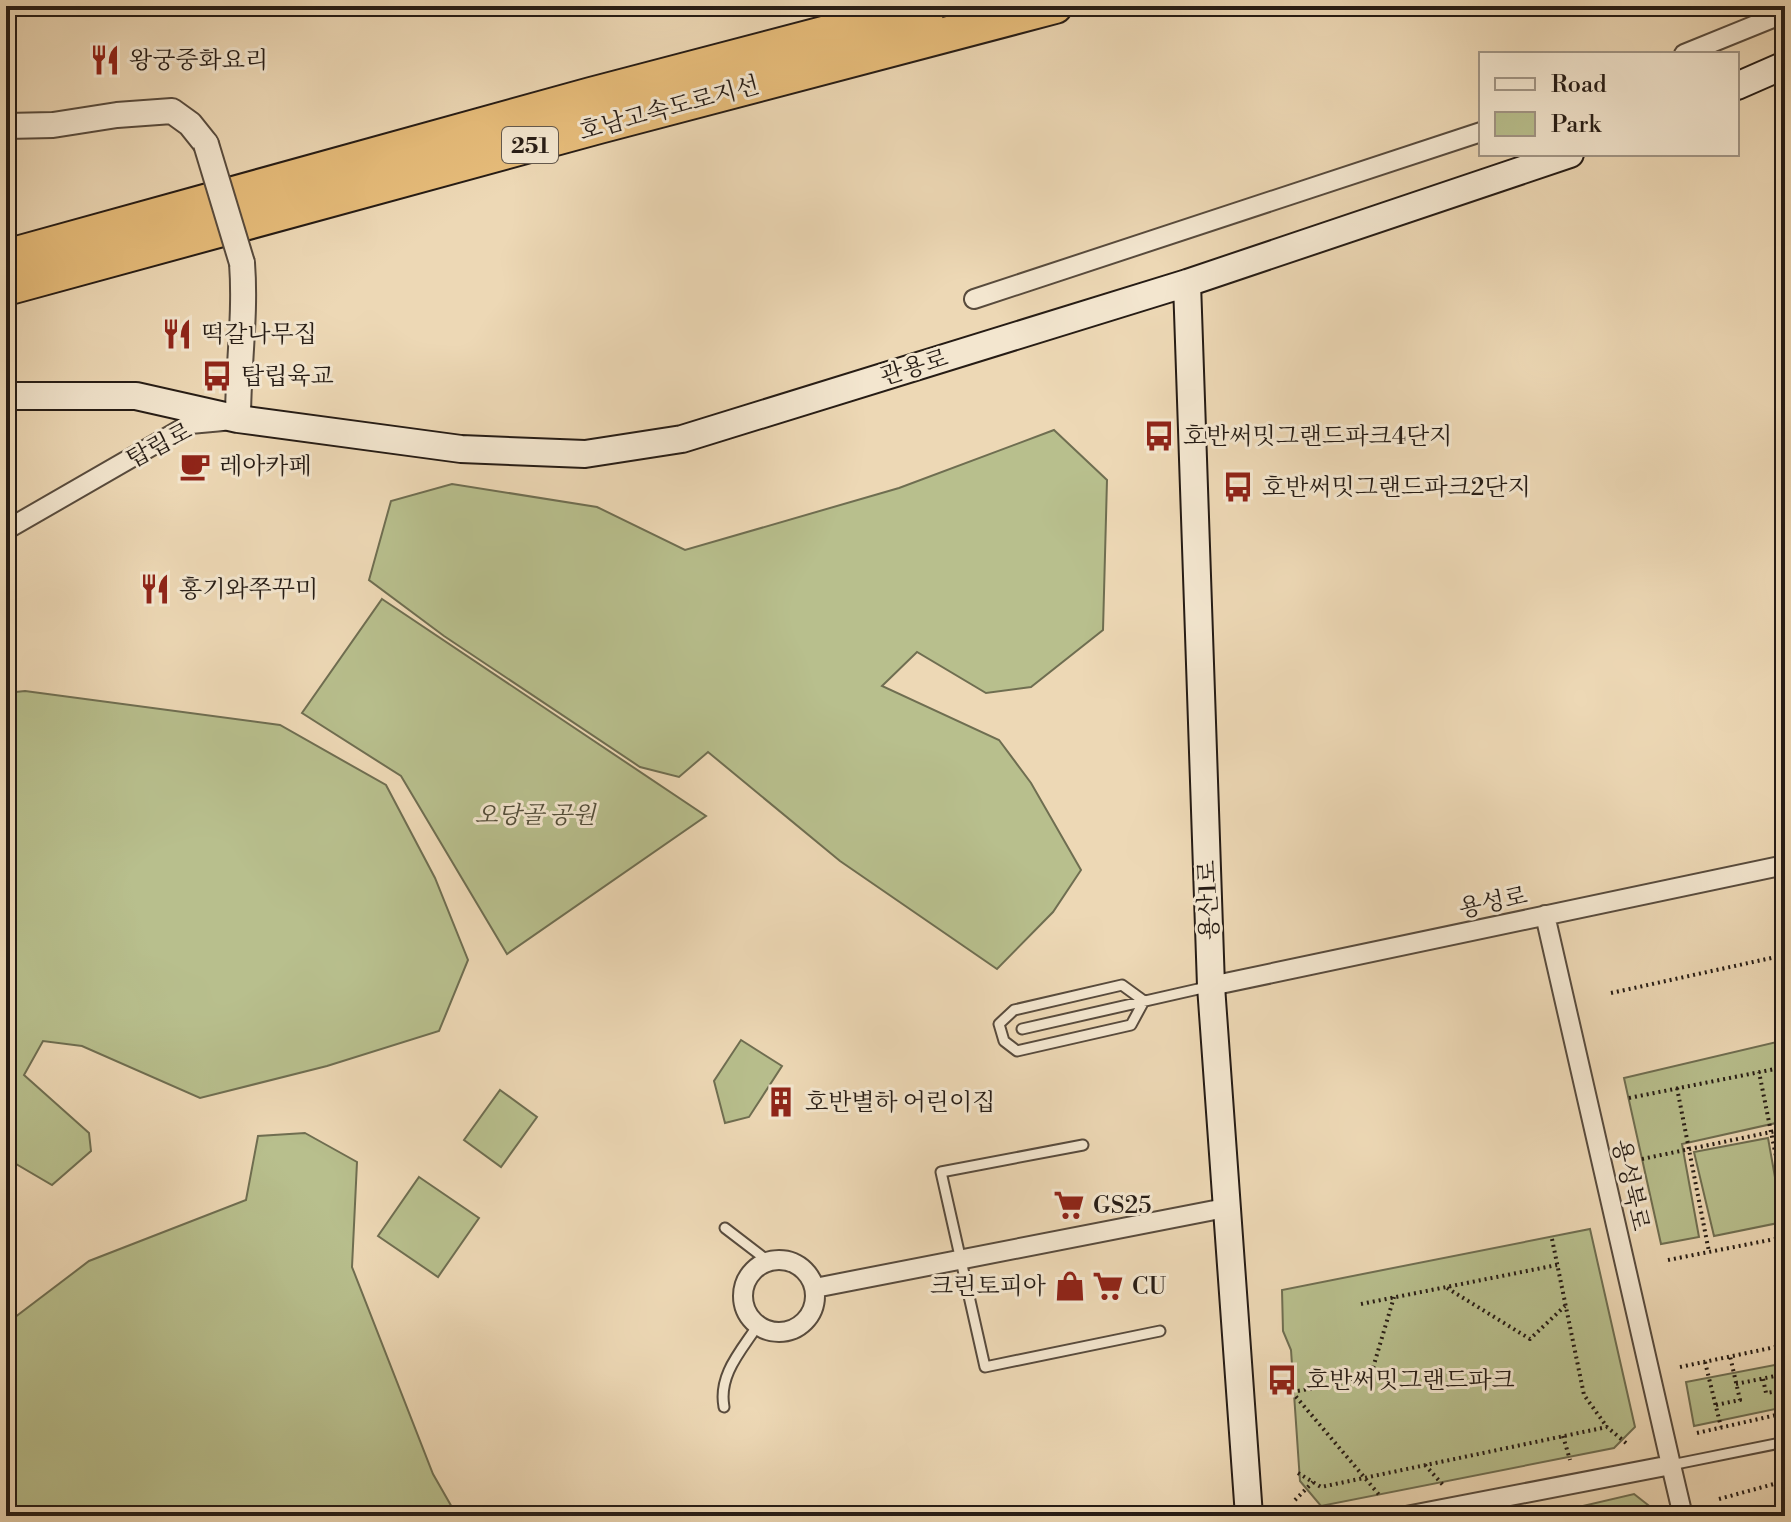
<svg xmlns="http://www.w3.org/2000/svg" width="1791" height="1522" viewBox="0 0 1791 1522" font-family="'Libre Bodoni','Noto Serif KR',serif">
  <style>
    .green { fill: #b8bf8d; stroke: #6f6e51; stroke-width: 2 }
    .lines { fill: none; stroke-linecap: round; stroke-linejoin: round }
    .service-casing { stroke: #584b3d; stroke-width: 13 }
    .minor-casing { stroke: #584b3d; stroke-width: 22 }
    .tertiary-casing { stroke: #584b3d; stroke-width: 28 }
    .secondary-casing { stroke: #261c15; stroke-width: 30 }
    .motorway-casing { stroke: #261c15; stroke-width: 38 }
    .path { stroke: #261c15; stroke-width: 4; stroke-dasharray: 2 4; stroke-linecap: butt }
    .service { stroke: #f3e6cf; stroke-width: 9 }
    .minor { stroke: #f3e6cf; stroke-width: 18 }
    .tertiary { stroke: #f3e6cf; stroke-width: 24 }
    .secondary { stroke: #f3e6cf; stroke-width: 26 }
    .motorway { stroke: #e6bc7a; stroke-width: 34 }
    .tertiary-bridge-casing { stroke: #584b3d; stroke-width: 28; stroke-linecap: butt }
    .tertiary-bridge { stroke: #f3e6cf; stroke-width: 24 }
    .labels { text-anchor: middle; stroke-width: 6; stroke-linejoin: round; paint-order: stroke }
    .shield { fill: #f3e6cf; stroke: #64594d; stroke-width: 2 }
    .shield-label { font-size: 22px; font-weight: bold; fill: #261c15 }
    .poi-label { font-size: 24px; fill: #261c15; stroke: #f3e6cf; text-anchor: start }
    .street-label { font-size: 24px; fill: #261c15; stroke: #f3e6cf }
    .park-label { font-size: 24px; font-style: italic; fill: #524d39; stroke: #f3e6cf }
  </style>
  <rect width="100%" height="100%" fill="#edd8b5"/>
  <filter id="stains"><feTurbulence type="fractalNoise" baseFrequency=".0025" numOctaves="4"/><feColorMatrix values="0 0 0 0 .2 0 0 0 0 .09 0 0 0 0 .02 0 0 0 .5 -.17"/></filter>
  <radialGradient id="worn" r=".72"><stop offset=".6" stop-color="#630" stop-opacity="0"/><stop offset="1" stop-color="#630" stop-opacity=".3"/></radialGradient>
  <!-- green -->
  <path class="green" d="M1054,430L1107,480L1103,630L1031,687L986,693L917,652L882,686L999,740L1031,783L1081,870L1053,912L997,969L840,861L708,752L679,777L640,767L444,636L369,580L391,501L452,484L597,507L685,550L899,488Z
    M382,599L706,816L507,954L401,776L302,713Z
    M25,691L280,725L386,785L435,878L468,960L439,1031L327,1066L200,1098L82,1046L43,1041L24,1075L89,1133L91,1151L52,1185L11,1161L6,1155V693Z
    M741,1040L782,1066L749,1117L725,1123L714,1081Z
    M1785,1040V1121L1682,1144L1699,1237L1661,1244L1624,1078Z
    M500,1090L537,1117L501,1167L464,1140Z
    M305,1133L357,1162L352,1267L433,1474L457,1516H6V1324L89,1261L246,1200L258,1136Z
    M1768,1138L1783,1222L1714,1236L1694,1152Z
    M419,1177L479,1218L438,1277L378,1236Z
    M1590,1229L1635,1427L1614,1448L1321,1506L1300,1481L1291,1350L1283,1331L1282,1290Z
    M1785,1363V1407L1694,1426L1686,1382Z
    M1634,1494L1657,1512L1658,1516H1540Z"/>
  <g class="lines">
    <!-- service casing -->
    <g class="service-casing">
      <path id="service" d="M1122,985L1144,1001L1131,1025L1017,1051L1004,1041L999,1024L1014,1010Z
        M1022,1029L1207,987
        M1083,1145L941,1172L985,1367L1160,1331
        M725,1228L768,1261
        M724,1407C718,1375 741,1351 758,1325
        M1671,1465L1785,1442"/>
    </g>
    <!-- minor casing -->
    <g class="minor-casing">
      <path id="minor" d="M1684,54L1785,13
        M974,299L1481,132
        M6,530L190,424L223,421
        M1211,986L1785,865
        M743 1296a36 36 0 1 1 72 0a36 36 0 1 1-72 0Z
        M815,1288L1225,1208
        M1671,1465L1683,1516
        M1406,1516L1671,1465L1545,915"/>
    </g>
    <!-- tertiary casing -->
    <g class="tertiary-casing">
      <path id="tertiary" d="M6,126L53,125L117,115L172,111L190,124L206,144
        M238,419C238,366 246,315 242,263"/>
    </g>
    <!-- secondary casing -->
    <g class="secondary-casing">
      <path id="secondary" d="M1737,86L1785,65
        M1187,283L1211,986L1249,1516
        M6,396H136L238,419L461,449L585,454L682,439L1187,283L1570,154"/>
    </g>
    <!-- motorway casing -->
    <g class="motorway-casing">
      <path id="motorway" d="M6,257L591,95L930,6
        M6,288L599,126L1055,6"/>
    </g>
    <!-- path -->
    <path class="path" d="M1611,993L1785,955
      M1677,1088L1709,1252
      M1629,1098L1785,1067
      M1785,1129L1771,1132L1785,1200
      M1642,1159L1771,1132L1759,1072
      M1552,1239L1584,1395L1607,1427
      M1668,1260L1785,1237
      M1447,1288L1530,1339L1565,1306
      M1361,1304L1557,1265
      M1778,1347L1785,1371
      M1705,1362L1721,1427
      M1680,1367L1785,1345
      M1763,1379L1766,1393L1785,1390
      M1736,1384L1785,1374
      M1292,1392L1370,1378L1394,1297
      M1292,1392L1381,1497
      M1716,1405L1740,1400L1730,1356
      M1697,1433L1785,1413
      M1563,1436L1570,1460
      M1425,1465L1443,1485
      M1298,1473L1321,1487L1607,1427L1626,1443
      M1719,1499L1785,1481
      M1295,1500L1313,1482"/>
    <!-- service -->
    <use href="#service" class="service"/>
    <!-- minor -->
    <use href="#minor" class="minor"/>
    <!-- tertiary -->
    <use href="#tertiary" class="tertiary"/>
    <!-- secondary -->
    <use href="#secondary" class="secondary"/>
    <!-- motorway -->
    <use href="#motorway" class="motorway"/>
    <!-- tertiary-bridge casing -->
    <g class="tertiary-bridge-casing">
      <path id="tertiary-bridge" d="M206,144L242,263"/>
    </g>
    <!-- tertiary-bridge -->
    <use href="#tertiary-bridge" class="tertiary-bridge"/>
  </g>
  <!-- icons -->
  <defs>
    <g id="restaurant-bare" transform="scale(2.4)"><path d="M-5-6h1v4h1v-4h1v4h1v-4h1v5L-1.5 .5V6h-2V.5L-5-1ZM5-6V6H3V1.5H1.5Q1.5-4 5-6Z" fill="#8f2418" stroke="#f3e6cf" stroke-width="2.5" paint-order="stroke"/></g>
    <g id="bus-bare" transform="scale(2.4)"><path d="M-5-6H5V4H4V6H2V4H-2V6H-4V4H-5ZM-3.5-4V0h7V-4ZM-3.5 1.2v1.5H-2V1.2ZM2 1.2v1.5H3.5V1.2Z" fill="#8f2418" stroke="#f3e6cf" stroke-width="2.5" paint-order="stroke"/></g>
    <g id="cafe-bare" transform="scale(2.4)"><path d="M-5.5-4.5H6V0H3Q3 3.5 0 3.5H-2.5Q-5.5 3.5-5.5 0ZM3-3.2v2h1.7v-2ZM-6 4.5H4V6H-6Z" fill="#8f2418" stroke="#f3e6cf" stroke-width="2.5" paint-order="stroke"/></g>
    <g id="building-bare" transform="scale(2.4)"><path d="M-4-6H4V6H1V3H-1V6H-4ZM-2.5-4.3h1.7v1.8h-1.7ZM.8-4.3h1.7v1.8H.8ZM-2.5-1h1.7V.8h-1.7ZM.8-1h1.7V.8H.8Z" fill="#8f2418" stroke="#f3e6cf" stroke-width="2.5" paint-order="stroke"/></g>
    <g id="supermarket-bare" transform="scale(2.4)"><path d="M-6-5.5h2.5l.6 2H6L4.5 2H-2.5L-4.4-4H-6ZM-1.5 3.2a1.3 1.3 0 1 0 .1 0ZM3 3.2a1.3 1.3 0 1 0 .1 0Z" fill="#8f2418" stroke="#f3e6cf" stroke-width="2.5" paint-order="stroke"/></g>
    <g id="shop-bare" transform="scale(2.4)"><path d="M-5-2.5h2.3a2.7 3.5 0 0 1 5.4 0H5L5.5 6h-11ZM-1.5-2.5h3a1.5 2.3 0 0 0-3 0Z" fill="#8f2418" stroke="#f3e6cf" stroke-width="2.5" paint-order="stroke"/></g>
  </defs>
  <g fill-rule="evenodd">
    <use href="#restaurant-bare" x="105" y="60"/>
    <use href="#restaurant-bare" x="177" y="334"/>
    <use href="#bus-bare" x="217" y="376"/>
    <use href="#bus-bare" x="1159" y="436"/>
    <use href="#cafe-bare" x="195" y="466"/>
    <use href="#bus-bare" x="1238" y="487"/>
    <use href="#restaurant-bare" x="155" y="589"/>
    <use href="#building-bare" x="781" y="1102"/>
    <use href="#supermarket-bare" x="1069" y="1205"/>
    <use href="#shop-bare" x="1070" y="1286"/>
    <use href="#supermarket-bare" x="1108" y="1286"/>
    <use href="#bus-bare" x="1282" y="1380"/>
  </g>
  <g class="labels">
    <!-- shield labels -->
    <rect class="shield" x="502" y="127" width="56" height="36" rx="6"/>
    <g class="shield-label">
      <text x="530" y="153">251</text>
    </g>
    <!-- poi labels -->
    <g class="poi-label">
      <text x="129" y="68">왕궁중화요리</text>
      <text x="201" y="342">떡갈나무집</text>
      <text x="241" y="384">탑립육교</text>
      <text x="1183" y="444">호반써밋그랜드파크4단지</text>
      <text x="219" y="474">레아카페</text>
      <text x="1262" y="495">호반써밋그랜드파크2단지</text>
      <text x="179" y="597">홍기와쭈꾸미</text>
      <text x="805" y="1110">호반별하 어린이집</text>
      <text x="1093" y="1213">GS25</text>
      <text x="1046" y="1294" text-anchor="end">크린토피아</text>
      <text x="1132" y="1294">CU</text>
      <text x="1306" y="1388">호반써밋그랜드파크</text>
    </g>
    <!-- street labels -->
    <g class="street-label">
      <text transform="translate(669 108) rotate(-15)" y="8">호남고속도로지선</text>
      <text transform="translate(914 367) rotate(-17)" y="8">관용로</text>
      <text transform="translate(159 445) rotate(-27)" y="8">탑립로</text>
      <text transform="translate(1208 900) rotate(-92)" y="8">용산1로</text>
      <text transform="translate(1493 902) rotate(-12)" y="8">용성로</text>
      <text transform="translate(1631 1185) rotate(77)" y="8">용성북로</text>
    </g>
    <!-- park labels -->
    <g class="park-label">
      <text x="535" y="823">오당골 공원</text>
    </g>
  </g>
  <!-- margin -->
  <rect width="1791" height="1522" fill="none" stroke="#edd8b5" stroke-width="32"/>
  <rect x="8" y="8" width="1775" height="1506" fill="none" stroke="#261c15" stroke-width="4"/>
  <rect x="16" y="16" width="1759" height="1490" fill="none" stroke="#261c15" stroke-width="2"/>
  <!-- legend -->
  <rect x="1479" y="52" width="260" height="104" fill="#f3e6cf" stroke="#a19585" stroke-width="2"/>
  <rect x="1495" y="78" width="40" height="12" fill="#f3e6cf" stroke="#a19585" stroke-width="2"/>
  <text x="1551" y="92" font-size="24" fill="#261c15">Road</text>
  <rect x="1495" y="112" width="40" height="24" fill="#b8bf8d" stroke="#a19585" stroke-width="2"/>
  <text x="1551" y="132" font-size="24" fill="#261c15">Park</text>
  <rect width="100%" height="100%" filter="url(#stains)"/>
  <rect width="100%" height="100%" fill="url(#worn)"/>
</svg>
